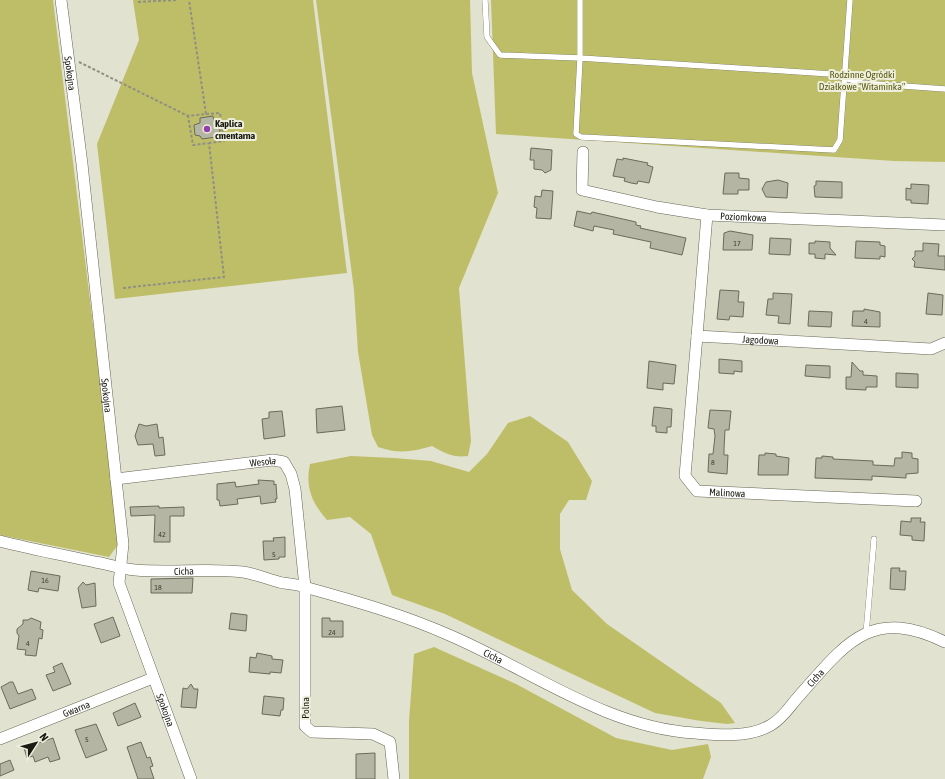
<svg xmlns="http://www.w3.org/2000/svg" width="945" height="779" viewBox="0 0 945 779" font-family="'Asap Condensed',sans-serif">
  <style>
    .green { fill: #bfbe68 }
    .building { fill: #b5b5a3; stroke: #6a6b5a }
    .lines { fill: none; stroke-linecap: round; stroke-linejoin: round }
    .lane-casing { stroke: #656554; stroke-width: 6 }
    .street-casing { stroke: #656554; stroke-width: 12 }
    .path { stroke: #8f9082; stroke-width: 2; stroke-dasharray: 3 2; stroke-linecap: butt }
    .lane { stroke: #fff; stroke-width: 5.5 }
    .street { stroke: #fff; stroke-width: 11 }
    .poi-dot { fill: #933eac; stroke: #eeefdc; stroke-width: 1.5 }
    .labels { text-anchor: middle; stroke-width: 4; stroke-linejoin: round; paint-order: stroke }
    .number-label { font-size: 8px; fill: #424238 }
    .street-label { font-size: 10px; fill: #1b1b14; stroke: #eeefdc }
    .park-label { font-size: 10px; fill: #5a5913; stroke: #eeefdc }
    .poi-label { font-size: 10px; font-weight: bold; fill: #1b1b14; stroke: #eeefdc; text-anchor: start }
  </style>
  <rect width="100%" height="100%" fill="#e1e2cf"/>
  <!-- green -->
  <path class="green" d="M0,0H53L119,535L117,546L109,557L0,535Z
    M133,0H313L347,273L115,299L97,144L139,40Z
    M316,0H470L472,73L498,193L459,288L471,441L468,456C453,458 445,453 432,446C411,452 399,454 378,447L372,435L358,352L354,290Z
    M491,0H945V162L894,161L496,134Z
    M530,416L568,442L592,481L586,500H569L560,514V549L572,590L607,624L721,703L735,723L727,724L701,721L655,713L445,614L392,595L371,534L350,517L327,520C312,503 305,487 310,464L351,456L394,458L431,461L469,472L487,454L508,423Z
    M434,647L516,684L616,738L672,750L708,744L711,757L703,779H409V721L414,654Z"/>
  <!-- building -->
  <path class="building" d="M213,116L214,122L219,121L220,132L216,134V137L202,139L200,136L195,135L194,125L200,123V118Z
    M531,148L552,150L551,170L545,173L542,170L534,169V160H530Z
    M623,158L648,163L647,165L653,167L649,183L638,181L637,184L631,183L624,181L625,178L613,176L617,159L623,160Z
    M725,173H739V178L749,179V190H738V194H723Z
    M778,180L788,183L787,198L766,197L762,189L766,182Z
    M816,181L842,182V198L815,197L814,186L816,185Z
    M911,184L929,185L928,204L911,203V200H906V188L911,189Z
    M542,190L553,191L551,219L536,218L537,208L534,207L535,196L541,197Z
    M577,211L591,214L592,212L636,222V225L641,226L640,228L686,238L682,255L650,248L651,242L613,234L614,230L594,226L593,231L574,226Z
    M730,231L753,235L752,250H723L724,233Z
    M770,238L791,239L790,255L769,254Z
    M815,241L830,242V248L836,255L825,254V259L815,258V254H809V243H815Z
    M856,241L880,242V245L885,246V257L880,256V259L855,258Z
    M923,243L939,244L938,256H945V270L914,267L915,262L912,259L915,256V251H923Z
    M720,290L739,291L738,302H744L743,317L730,316L729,320L717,319Z
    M773,293L792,294L790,324L778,323L779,316L766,315L768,299H773Z
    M928,293L943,295L942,315L926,314Z
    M864,309L880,312V327L852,326L853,311H864Z
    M809,311L832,312L831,327L808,326Z
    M719,359L742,361V372L734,371V374L719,373Z
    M649,361L676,365L674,384L663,383V390L647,388Z
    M852,362L860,371H863V375L877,376V387H866V390L846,389V377H851Z
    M806,365L830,366V378L805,376Z
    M896,373L918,374V388L896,387Z
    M342,406L345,430L317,433L316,409Z
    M654,407L672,409L671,427H667V433L656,432V426H652Z
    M710,410L731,411L729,430H725L724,449V455H728L727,474L708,472L709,454H713L715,436L714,429L708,428Z
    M282,411L285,436L264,439L262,419L269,418V412Z
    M139,424L146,426L157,424L159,438L163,437L165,455L155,456L153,444L138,445L135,436Z
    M902,452L912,453V458L918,459V473L906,474V478L872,476V480L815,478L816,458H822V456L833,457V459L873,461V465L894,466L895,458H902Z
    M765,453L776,454V456L789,458L788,475H758L759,455H765Z
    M258,480L274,481V485L276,484L277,499H275L276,502L261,504L260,496L237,499L238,504L220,506L219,500H217V484L235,482L236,487L259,484Z
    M159,506V508L184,507V516H170V542H154L155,515L131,516L130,507Z
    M911,518H921L920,522H925L924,541L912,540V536L900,535L901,521L911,522Z
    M285,537V557H279V559L264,560L263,541H274L273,538Z
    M891,568H900L899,571H906L905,590L890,589Z
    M31,571L60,576L58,591L39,588L38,592L28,590Z
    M193,578L192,593H151V579Z
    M83,582L86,585L95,583L96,606L82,608L78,588Z
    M231,613L247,615L246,631L229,629Z
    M113,617L120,636L101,643L94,624Z
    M31,618L41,622L40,629L43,630L42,639L39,638L36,656L25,655L26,650L17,649L19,636L17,633V629L23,624V620H28Z
    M322,618H330V621H343V637H322Z
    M257,653L272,656V659L283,660L281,673L270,672V674L249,672L250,657L256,658Z
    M62,663L71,684L53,691L46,675L55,672L53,667Z
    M10,682H13L18,694L32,689L36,699L10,709L1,687Z
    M191,684L194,689H198L196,708L181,707L183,688L187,689Z
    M264,696L284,698L283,710H281L280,716L262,714Z
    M135,703L141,717L118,726L113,713Z
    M96,724L107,750L86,758L75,730Z
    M53,738L60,759L50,762L48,757L35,762L33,756L27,758L24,748Z
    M141,742L147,758L150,757L153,766L150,767L154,779H138L127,747Z
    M375,753V779H356V754Z
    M10,760L14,770L0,776V764Z"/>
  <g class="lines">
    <!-- lane casing -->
    <g class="lane-casing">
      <path id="lane" d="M485,0L487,37L500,55L580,58L831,74L862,83L945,89
        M580,0V58L576,134L581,137L834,150L840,140L850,0
        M866,634L874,539"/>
    </g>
    <!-- street casing -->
    <g class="street-casing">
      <g id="street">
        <path id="s1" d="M61,0L82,164L123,544L119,583L191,779"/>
        <path id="s2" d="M583,152L582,190L657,207L707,215L945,225"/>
        <path id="s3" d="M707,215L697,336L931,349L945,343"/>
        <path id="s4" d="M697,336L685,476L697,491L916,501"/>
        <path id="s5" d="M116,479L273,460L284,462L291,474L295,489L305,587V726L312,732L373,734L390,742L394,779"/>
        <path id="s6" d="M0,541C31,549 63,555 95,562C108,564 122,569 135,570C171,573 208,568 243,572C257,574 269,580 283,583C291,584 300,585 308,588C355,601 404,615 449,635C529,669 606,728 695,733C719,735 749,738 771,725C783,718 790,706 799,696C846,643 871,606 945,642"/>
        <path id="s7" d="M0,739L153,678"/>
      </g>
    </g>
    <!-- path -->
    <path class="path" d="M138,2L177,0
      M79,62L188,116L206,114L189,0
      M206,114L220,113L224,141L209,143
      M123,288L224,277L209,143L193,145L188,116"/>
    <!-- lane -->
    <use href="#lane" class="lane"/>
    <!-- street -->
    <use href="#street" class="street"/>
  </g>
  <!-- markers -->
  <circle class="poi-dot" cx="207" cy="129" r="4"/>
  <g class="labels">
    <!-- number labels -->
    <g class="number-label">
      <text x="737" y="246">17</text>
      <text x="866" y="324">4</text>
      <text x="713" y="465">8</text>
      <text x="162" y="537">42</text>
      <text x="274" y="557">5</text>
      <text x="45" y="583">16</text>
      <text x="158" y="590">18</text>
      <text x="332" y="635">24</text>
      <text x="28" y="646">4</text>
      <text x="87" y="742">5</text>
    </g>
    <!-- street labels -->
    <g class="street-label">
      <text dy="4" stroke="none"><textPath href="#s1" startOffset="74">Spokojna</textPath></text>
      <text dy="4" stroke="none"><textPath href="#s2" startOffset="202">Poziomkowa</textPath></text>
      <text dy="4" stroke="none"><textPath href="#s3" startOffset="185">Jagodowa</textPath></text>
      <text dy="4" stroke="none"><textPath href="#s1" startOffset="398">Spokojna</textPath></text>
      <text dy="4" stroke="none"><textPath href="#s5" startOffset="148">Wesoła</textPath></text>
      <text dy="4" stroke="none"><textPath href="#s4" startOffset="190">Malinowa</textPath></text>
      <text dy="4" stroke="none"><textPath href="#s6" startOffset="187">Cicha</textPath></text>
      <text dy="4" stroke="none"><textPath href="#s6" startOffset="511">Cicha</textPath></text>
      <text dy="4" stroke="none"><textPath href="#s6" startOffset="871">Cicha</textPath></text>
      <text dy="4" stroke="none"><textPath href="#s7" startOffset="82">Gwarna</textPath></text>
      <text transform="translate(305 708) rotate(-90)" y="4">Polna</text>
      <text dy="4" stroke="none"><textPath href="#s1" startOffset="722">Spokojna</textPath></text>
    </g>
    <!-- park labels -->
    <g class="park-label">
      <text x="862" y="78">Rodzinne Ogródki<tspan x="862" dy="12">Działkowe "Witaminka"</tspan></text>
    </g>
    <!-- poi labels -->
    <g class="poi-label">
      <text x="215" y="127">Kaplica<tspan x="215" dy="12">cmentarna</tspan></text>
    </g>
  </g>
  <!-- north arrow -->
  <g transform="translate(36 743) rotate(54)" stroke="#eeefdc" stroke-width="3" paint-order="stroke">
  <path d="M0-3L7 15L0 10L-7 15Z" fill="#1b1b14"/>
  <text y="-6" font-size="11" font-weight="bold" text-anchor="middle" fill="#1b1b14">N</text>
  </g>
</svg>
